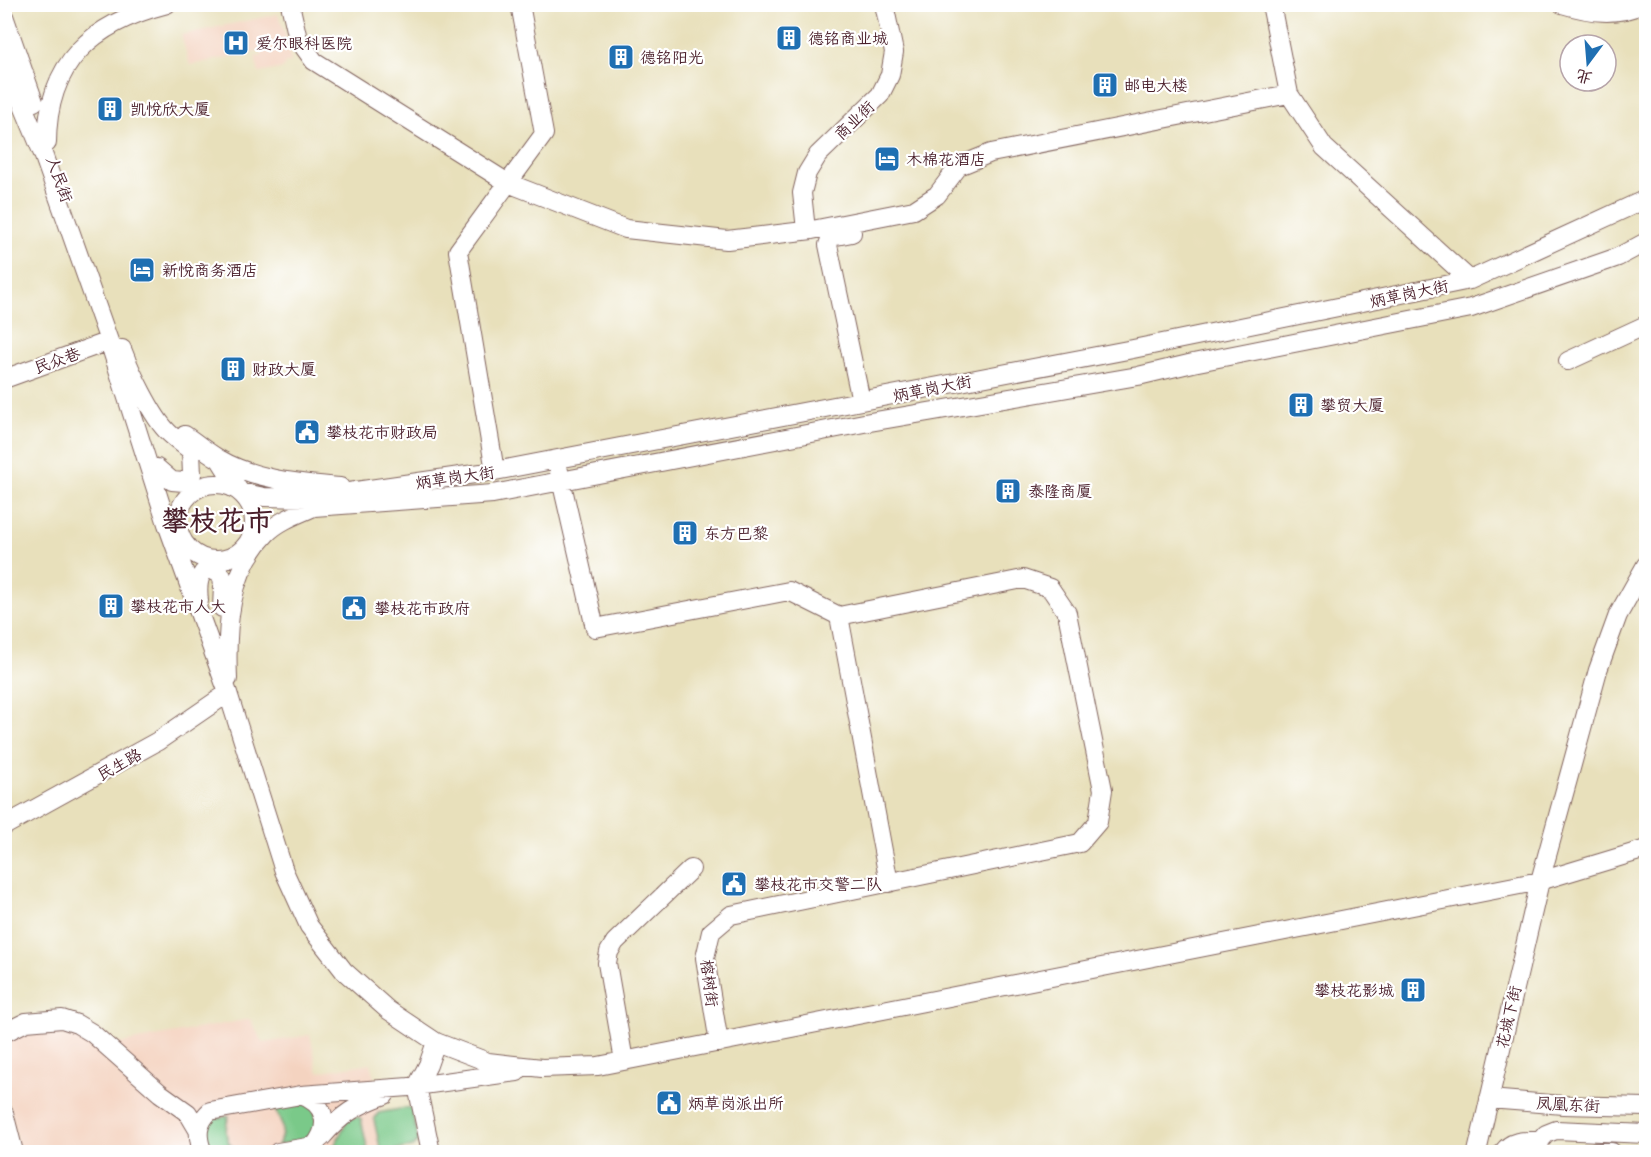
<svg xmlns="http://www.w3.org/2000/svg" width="1651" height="1157" viewBox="0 0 1651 1157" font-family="'Gochi Hand','LXGW WenKai TC',sans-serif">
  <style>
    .built { fill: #f4d3c0 }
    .green { fill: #7ac989; stroke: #62745a; stroke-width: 1.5 }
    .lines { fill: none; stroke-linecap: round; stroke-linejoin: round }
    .minor-casing { stroke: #81635d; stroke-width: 20 }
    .minor { stroke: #fff; stroke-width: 18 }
    .labels { text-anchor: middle; stroke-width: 4.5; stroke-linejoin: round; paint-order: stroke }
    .poi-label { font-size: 16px; fill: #4a1f2b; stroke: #fff; text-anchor: start }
    .street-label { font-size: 16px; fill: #4a1f2b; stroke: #fff }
    .town-label { font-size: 28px; font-weight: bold; fill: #4a1f2b; stroke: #fff }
  </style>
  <rect width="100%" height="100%" fill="#fff"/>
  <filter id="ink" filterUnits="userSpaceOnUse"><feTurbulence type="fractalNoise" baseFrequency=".0167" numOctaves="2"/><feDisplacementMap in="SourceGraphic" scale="12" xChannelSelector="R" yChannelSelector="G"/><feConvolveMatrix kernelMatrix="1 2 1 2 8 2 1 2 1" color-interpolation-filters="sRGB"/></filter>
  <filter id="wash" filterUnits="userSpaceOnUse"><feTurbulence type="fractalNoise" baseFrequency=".008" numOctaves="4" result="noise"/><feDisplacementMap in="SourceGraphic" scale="24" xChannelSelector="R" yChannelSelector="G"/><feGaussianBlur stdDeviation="1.35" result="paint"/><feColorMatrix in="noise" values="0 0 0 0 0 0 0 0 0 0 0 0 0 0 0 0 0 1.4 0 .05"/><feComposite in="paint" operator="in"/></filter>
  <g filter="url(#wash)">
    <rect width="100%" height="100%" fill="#e8e0bb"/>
    <!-- built -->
    <path class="built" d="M278,14L285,32L291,62L285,63L284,68L259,73L255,57L262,56L260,51L190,65L181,35Z
      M250,1019L263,1043L310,1035L318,1072L371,1063L388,1152H19L5,1085L4,1040L27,1028L61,1025L101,1047Z"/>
    <!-- green -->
    <path class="green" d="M307,1102L314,1106L318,1131L314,1138L278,1145C285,1132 283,1118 272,1108Z
      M411,1107L418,1141L413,1147L381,1152L374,1120L378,1113Z
      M229,1116C224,1129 225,1143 237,1152H209L203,1126L208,1120Z
      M358,1117L361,1119L368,1152H334L333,1148L348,1119Z"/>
  </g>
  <g filter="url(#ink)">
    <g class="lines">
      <!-- minor casing -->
      <g class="minor-casing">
        <path id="minor" d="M290,4L298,39L314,61L508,183L626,229L727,240L812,230L914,210L937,195L959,166L991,153L1289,94
          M1271,4L1289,94L1324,147L1470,280
          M1562,4C1589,12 1616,17 1642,4
          M4,16L34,102
          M4,60L43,154L109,341L167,524L228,693L284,871L309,926L344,971L388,1010L436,1042L488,1062L542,1068L598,1066L1540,881L1646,849
          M47,143C47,62 93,23 167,4
          M806,230L802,193L807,173L818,155L880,95L890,75L894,52L884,4
          M852,233L831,237L828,245L861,401
          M122,349C130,370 152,417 168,432C175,439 184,445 191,451L192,475L184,482L172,481L157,468
          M1568,361L1646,325
          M4,379L109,341
          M185,435C196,443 207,452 219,459C254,480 300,483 340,487
          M220,460L240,492L264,497L307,498L495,471L1133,349L1470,280L1646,199
          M495,471L458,251L544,134L520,4
          M559,471L595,628L789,591L839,616L1023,579L1050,588L1067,613L1103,790L1098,822L1080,843L731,915L711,932L705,958L719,1043
          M178 522a38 38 0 1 1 76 0a38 38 0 1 1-76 0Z
          M199,601C197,584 199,558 222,576L223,586L222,608
          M839,616L889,883
          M228,679C226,629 228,573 266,534C278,521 298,514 314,507L493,494L864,423L1138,376L1193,363L1471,308L1618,257L1646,242
          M4,826L158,741L228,693
          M4,1033L26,1022L62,1019L77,1024L92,1033L160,1093L188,1113L198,1130
          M624,1061L607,963L609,952L615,942L691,869
          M301,1095L409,1087L517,1072
          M1489,1099L1563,1105L1646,1107
          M4,1113L14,1152
          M321,1138C341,1115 356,1105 385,1095
          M203,1152C196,1136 197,1123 210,1111L301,1095C326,1104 331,1126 314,1146L278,1152
          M431,1152L417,1086L428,1065L436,1042
          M1477,1152L1540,881L1598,670L1618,615L1646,565
          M1503,1152C1512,1139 1525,1141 1540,1141
          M1539,1152L1540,1141L1546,1134L1556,1130L1646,1134
          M1595,1152H1612"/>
      </g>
      <!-- minor -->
      <use href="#minor" class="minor"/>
    </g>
  </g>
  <!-- icons -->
  <defs>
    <g id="building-square" transform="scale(1.35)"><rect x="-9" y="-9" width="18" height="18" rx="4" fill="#1f6fb2" stroke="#fff"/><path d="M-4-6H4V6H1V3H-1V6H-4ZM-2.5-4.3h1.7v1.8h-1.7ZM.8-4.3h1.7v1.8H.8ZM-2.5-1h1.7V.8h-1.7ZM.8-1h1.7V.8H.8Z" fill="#fff"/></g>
    <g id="hospital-square" transform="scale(1.35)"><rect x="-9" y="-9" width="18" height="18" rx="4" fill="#1f6fb2" stroke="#fff"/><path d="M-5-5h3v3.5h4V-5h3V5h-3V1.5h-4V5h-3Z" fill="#fff"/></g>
    <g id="hotel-square" transform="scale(1.35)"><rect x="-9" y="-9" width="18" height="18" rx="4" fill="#1f6fb2" stroke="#fff"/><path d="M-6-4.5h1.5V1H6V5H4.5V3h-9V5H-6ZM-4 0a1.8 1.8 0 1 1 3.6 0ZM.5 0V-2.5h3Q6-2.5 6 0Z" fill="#fff"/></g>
    <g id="civic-square" transform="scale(1.35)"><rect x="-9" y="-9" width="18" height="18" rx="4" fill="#1f6fb2" stroke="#fff"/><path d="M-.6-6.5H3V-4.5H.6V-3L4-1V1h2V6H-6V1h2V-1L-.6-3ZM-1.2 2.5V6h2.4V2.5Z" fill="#fff"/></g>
  </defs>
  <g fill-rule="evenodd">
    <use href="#building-square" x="789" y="38"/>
    <use href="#hospital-square" x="236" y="43"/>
    <use href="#building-square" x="621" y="57"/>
    <use href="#building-square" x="1105" y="85"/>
    <use href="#building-square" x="110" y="109"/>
    <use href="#hotel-square" x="887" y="159"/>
    <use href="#hotel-square" x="142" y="270"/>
    <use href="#building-square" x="233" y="369"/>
    <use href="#building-square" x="1301" y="405"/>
    <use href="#civic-square" x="307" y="432"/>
    <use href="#building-square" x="1008" y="491"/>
    <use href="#building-square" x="685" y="533"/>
    <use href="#building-square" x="111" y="606"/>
    <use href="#civic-square" x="354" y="608"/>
    <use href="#civic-square" x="734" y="884"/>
    <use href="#building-square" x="1413" y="990"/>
    <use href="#civic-square" x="669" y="1103"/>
  </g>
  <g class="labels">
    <!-- poi labels -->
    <g class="poi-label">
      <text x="808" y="44">德铭商业城</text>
      <text x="256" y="49">爱尔眼科医院</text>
      <text x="640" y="63">德铭阳光</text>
      <text x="1124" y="91">邮电大楼</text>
      <text x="130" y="115">凯悦欣大厦</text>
      <text x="906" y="165">木棉花酒店</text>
      <text x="162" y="276">新悦商务酒店</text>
      <text x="252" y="375">财政大厦</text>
      <text x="1320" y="411">攀贸大厦</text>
      <text x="326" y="438">攀枝花市财政局</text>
      <text x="1028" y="497">泰隆商厦</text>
      <text x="704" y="539">东方巴黎</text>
      <text x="130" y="612">攀枝花市人大</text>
      <text x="374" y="614">攀枝花市政府</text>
      <text x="754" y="890">攀枝花市交警二队</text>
      <text x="1394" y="996" text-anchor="end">攀枝花影城</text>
      <text x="688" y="1109">炳草岗派出所</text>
    </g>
    <!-- street labels -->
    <g class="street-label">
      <text transform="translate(854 120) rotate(-44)" y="6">商业街</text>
      <text transform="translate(60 179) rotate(70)" y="6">人民街</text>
      <text transform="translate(1409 293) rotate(-12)" y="6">炳草岗大街</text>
      <text transform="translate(57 360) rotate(-20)" y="6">民众巷</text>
      <text transform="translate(932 388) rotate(-11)" y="6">炳草岗大街</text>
      <text transform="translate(455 477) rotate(-8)" y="6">炳草岗大街</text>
      <text transform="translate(119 764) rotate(-29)" y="6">民生路</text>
      <text transform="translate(710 983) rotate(83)" y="6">榕树街</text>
      <text transform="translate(1508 1017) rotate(-77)" y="6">花城下街</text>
      <text transform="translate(1568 1104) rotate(3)" y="6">凤凰东街</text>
    </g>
    <!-- town labels -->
    <g class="town-label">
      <text x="217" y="530">攀枝花市</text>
    </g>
  </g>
  <!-- margin -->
  <rect width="1651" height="1157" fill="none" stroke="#fff" stroke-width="24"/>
  <!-- north arrow -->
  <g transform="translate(1588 63) rotate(196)"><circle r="28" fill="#ffffff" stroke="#b7a5aa" stroke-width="1.5"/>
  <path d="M0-4.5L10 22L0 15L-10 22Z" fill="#1f6fb2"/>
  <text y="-9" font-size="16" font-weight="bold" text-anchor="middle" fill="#4a1f2b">北</text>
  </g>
</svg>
